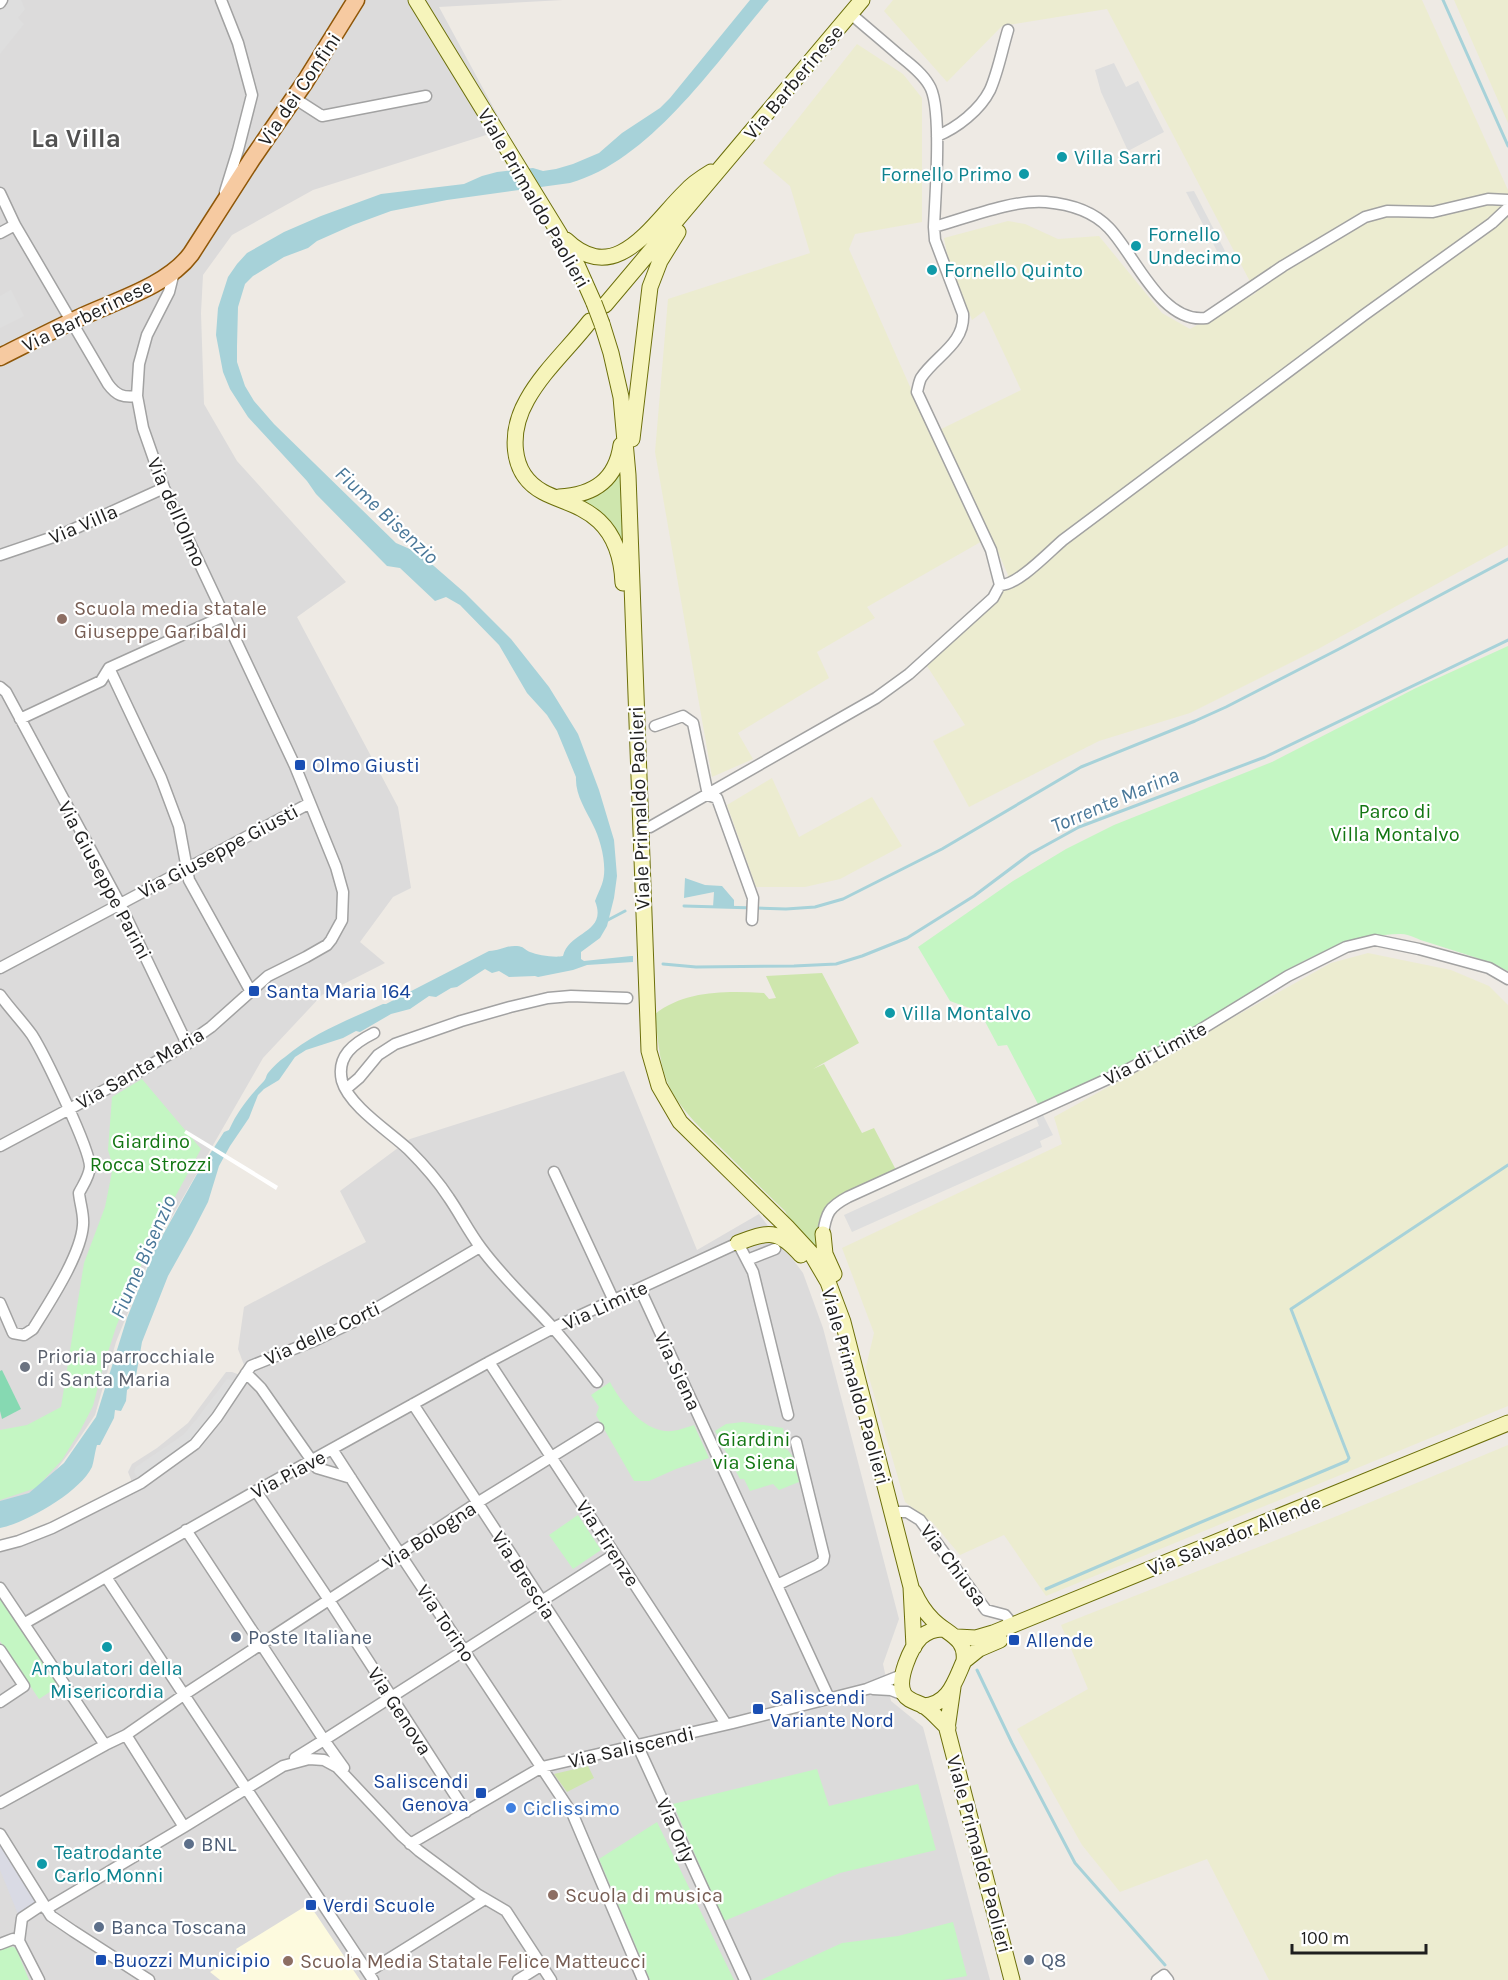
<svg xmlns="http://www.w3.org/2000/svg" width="1508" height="1980" viewBox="0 0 1508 1980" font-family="Karla,sans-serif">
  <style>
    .residential { fill: #dcdbdb }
    .education { fill: #fdfade }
    .farmland { fill: #ececd0 }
    .grass { fill: #cee6ad }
    .park { fill: #c4f6c3 }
    .pitch { fill: #86d9b2 }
    .parking { fill: #dedede }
    .plaza { fill: #d9dae4 }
    .water { fill: #a7d2d9 }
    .pier { fill: #fff }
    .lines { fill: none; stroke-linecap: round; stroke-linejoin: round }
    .stream { stroke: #a7d2d9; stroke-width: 3 }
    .street-casing { stroke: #a2a2a2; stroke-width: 13 }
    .secondary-casing { stroke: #6c6f0b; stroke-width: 17 }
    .primary-casing { stroke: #8f5708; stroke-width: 19 }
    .street { stroke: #fff; stroke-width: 10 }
    .secondary { stroke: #f6f4bb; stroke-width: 15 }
    .primary { stroke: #f6caa1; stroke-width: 16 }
    .secondary-bridge-casing { stroke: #6c6f0b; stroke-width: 17; stroke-linecap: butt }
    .secondary-bridge { stroke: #f6f4bb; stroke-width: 15 }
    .culture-dot { fill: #0f9aa8; stroke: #fff; stroke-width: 2 }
    .education-dot { fill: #8d6e63; stroke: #fff; stroke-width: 2 }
    .transit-dot { fill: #1a4fb4; stroke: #fff; stroke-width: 2 }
    .worship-dot { fill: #6b7280; stroke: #fff; stroke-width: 2 }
    .service-dot { fill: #5c6f8a; stroke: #fff; stroke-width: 2 }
    .shop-dot { fill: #3f7fe0; stroke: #fff; stroke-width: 2 }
    .labels { text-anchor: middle; stroke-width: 4.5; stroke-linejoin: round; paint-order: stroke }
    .street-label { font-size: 20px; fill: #1e1e1e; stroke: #fff }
    .culture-label { font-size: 20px; fill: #0d838f; stroke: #fff; text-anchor: start }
    .education-label { font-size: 20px; fill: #785e54; stroke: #fff; text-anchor: start }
    .transit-label { font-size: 20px; fill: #164399; stroke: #fff; text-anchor: start }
    .park-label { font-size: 20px; fill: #127612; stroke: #fff }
    .worship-label { font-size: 20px; fill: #5b616d; stroke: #fff; text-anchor: start }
    .service-label { font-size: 20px; fill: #4e5e75; stroke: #fff; text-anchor: start }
    .shop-label { font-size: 20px; fill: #366cbe; stroke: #fff; text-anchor: start }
    .water-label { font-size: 21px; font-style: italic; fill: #4a7899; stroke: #fff }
    .district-label { font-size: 26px; font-weight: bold; fill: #515151; stroke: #fff }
  </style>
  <rect width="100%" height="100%" fill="#eeeae4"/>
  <!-- residential -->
  <path class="residential" d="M0,0H563L439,7L505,129L313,190L232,235L203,275L201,313L204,404L237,461L346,582L297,617L398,807L411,888L393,897L360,942L385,963L322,995L263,1058L154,1248L116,1342L95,1415L72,1449L40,1491L0,1506Z
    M624,1071L697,1250L759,1214L803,1273L823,1328L899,1619L883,1664L891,1701L923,1727L990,1980H0V1542L64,1517L132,1482L128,1472L132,1464L157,1448L188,1423L226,1372H232L240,1375L244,1365L238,1349L244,1307L366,1242L340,1191L410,1139Z"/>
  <!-- education -->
  <path class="education" d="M309,1904L360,1980H220L210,1972L239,1954L236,1949Z"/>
  <!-- farmland -->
  <path class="farmland" d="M893,0H1422L1508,190V545L1318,649L1190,713L1099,741L969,807L933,741L965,725L927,666L999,599L1008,575L991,536L867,607L875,618L817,652L829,678L738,733L753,759L712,777L655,452L668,299L810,253L790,186L763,163L857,44L903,74L922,98V222L855,234L849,249L931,434L1021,390L984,311L972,320L949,264L944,238L1008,221L1025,224L1058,239L1099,236L1162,313L1190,329L1256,293L1107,9L1002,26L947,82L884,11Z
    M1454,0H1508V123Z
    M772,778L799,837L872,797L902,846L840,879L805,887H756L727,805Z
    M1368,953L1451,970L1489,986L1508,1005V1406L1046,1596L1004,1535L960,1555L933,1523L905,1502L866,1367L874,1333L842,1248L1062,1144L1054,1117L1331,963Z
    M1508,1445V1980H1269L1207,1859L1120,1892L1082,1845L1017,1729L1088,1689L1061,1625L1337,1516Z"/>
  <!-- grass -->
  <path class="grass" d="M620,472L623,538L622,541L578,499Z
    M822,973L859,1043L813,1069L824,1064L862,1133L874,1128L896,1170L832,1205L817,1248L792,1223L785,1211C764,1191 743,1170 723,1150C704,1131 684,1114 671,1090C659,1067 658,1039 655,1014C686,990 727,991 764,993L769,999L776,998L766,976Z
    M588,1766L594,1778L567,1792L554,1774Z"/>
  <!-- park -->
  <path class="park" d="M1508,646V971C1482,958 1454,951 1427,942C1418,940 1410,934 1401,934C1322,934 1248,997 1182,1036C1136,1063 1087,1084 1039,1106L1007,1045L998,1046L980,1012L950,1001L918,947L1013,881L1066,849L1114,825L1272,762L1416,688Z
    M142,1079L201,1149L150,1243L116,1327L102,1371L93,1406L80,1431L62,1460L36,1488L0,1500V1430L27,1425L61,1407L84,1263L105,1207L113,1167L108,1150L112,1097Z
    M610,1382C620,1401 642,1429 665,1431C675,1432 685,1428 694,1425L709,1458L676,1469L649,1481H634L596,1415L599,1407L591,1395Z
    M743,1422L783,1428L784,1434L779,1437L778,1445L781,1448L787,1449L793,1457L799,1482L779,1490L773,1484L750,1491L744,1479H740L715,1431L726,1424Z
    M578,1515L601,1550L573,1569L549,1535Z
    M0,1598L59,1686L39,1699L0,1641Z
    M817,1769L829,1806L918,1784L936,1850L840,1873L724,1921L673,1804Z
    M657,1822L734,1980H650L599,1859Z
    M953,1922L967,1976L943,1980H761L842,1943L898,1936Z
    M7,1945L16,1948L29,1980H0V1949Z"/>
  <!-- pitch -->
  <path class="pitch" d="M2,1370L21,1409L2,1419L0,1411V1371Z"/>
  <!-- parking -->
  <path class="parking" d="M7,0H21L25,9L18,18L24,24L0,54V9Z
    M1114,63L1126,87L1138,81L1164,132L1128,151L1101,92L1095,70Z
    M1194,191L1226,253H1218L1186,192Z
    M11,290L24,316L0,328V296Z
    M1043,1115L1053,1135L1040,1141L1042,1147L852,1232L844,1215L1039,1126L1036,1118Z
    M227,1379L240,1382L208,1430L141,1483L134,1472L136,1467L183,1435L196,1420Z"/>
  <!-- plaza -->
  <path class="plaza" d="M0,1834L44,1907L20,1919L0,1870Z"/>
  <!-- water -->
  <path class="water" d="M750,0H769C716,62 651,160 570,183L447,200L391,211L353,225L317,241L308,248L284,257L253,276L245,284L238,307L237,346V362L245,386L254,401L274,424L396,543L419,553L465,593L511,639L549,687L578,734L599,790L614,840L617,876L614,898L607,926L600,938L581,952V959L584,961L631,956H633V962L587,965L573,970L538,977L535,976L509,977L499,971L492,973L485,969L457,987L451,988L436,997L429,996L410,1009L391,1014L360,1032L356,1031L343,1038L306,1050L295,1057L279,1080L264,1089L258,1095L249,1118L230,1146L219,1166L208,1202L192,1233L168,1276L142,1342L136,1376L132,1386L127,1390L126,1401L121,1411L115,1410L114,1418L100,1445H97C95,1451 94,1461 92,1467C80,1492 26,1523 0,1528V1501L29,1493L64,1463L96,1417L127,1318L155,1249L197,1174L224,1132L229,1130C238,1110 249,1097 264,1081C267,1077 265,1078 268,1073C273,1067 279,1061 285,1057C313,1033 350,1019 383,1004H386L489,951C500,951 507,945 517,946C523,946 525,950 530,952C537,955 555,958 563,956C569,931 608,933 595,901C597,895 600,890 602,884C608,868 601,840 593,825C586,810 575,795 576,777L557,731L547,715L527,693L499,645L460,605L446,597L435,601L400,568L387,566L316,494L307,481L248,417L230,389L223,372L216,335L218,308L228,277L237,264L247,253L284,232L321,216L381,194L464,184L482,176L497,172L533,168L543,171L556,169L573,164L599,153L622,133L660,108L670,98Z
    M685,878L705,885L722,886L734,900V907H713L714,892L684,898Z"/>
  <!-- pier -->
  <path class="pier" d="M186,1130L278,1186L276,1190L184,1133Z"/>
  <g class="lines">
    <!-- stream -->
    <path class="stream" d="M1443,0L1508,146
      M684,906L786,909L815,907L843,899L942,849L1081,767L1195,721L1226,707L1339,649L1508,559
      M606,921L625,911
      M663,964L696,967L794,966L836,964L862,956L907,938L974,896L1030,854L1079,827L1265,757L1508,640
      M1046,1589L1192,1526L1347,1461L1349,1458L1291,1309L1508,1165
      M977,1670L1012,1743L1075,1863L1165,1965"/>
    <!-- street casing -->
    <g class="street-casing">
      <path id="street" d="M221,0L238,43L252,95L238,150L225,192
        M0,3L2,0
        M851,14C867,28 884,42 900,56C910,64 922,73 929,85C943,106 935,197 934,227C966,218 1014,199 1046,202C1069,204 1093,211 1109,228C1135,255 1161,324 1206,318L1283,266L1365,217L1387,211L1433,212L1488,199L1508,200
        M294,98L322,116L426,96
        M937,136C957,128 980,110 990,90C998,72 1002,50 1008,30
        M0,193L15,225L108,384C116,395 123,398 137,396
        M0,233L15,225
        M0,555L65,533L164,488
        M1000,585C1017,586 1049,552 1063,540L1364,315L1492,223L1508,208
        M109,668L161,778L179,826L189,880L250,990
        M0,687L6,692L120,904L187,1044
        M20,719L101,681L109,668L224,616
        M655,726L683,716L693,723L708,795L717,798L753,898L752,920
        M650,827L876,698L909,674L993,598L1000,585L991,550L917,392C918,388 919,382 921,378C935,356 965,344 963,314L935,240L934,227
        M0,968L310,803
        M0,995C10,1009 22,1021 32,1035C44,1054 90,1149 90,1167C89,1177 83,1185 79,1193C80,1204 84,1214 83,1225C81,1255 49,1303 33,1329L24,1335L13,1333L0,1303
        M374,1033C354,1043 336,1056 342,1081C349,1106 390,1132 408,1149C423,1164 438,1181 449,1198C460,1214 469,1232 481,1248C503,1278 530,1302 554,1329C569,1346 583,1364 597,1382
        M346,1089L359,1078L378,1055L395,1044L461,1021L510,1007L548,998L571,996L627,998
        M0,1146L133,1075L187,1044L211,1027L268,976L306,957L327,945L331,940L342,920L343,892L336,867L295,766L164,488L143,428L137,396L139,364L147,335L169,292L174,272
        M554,1172L614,1301
        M823,1234C826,1213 829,1207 848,1197L1123,1072L1182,1041L1288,976L1346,947L1375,940L1419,949L1489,968L1508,979
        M747,1260L775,1249
        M640,1289L829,1698
        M489,1362L726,1724
        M246,1373L261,1388L317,1468L351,1478
        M413,1404L640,1751L745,1980
        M332,1449L400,1554L573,1815L643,1980
        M256,1491L329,1600L466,1812
        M891,1512H907L920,1520L986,1610L1005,1615L1013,1625
        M186,1530L324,1740L615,1554
        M0,1546L19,1541L52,1528L141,1483L195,1444L217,1417L251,1366L316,1340L353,1322L480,1247
        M106,1577L373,1980
        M777,1585L818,1565L823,1561L824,1556L796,1442
        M0,1588L105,1745
        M25,1623L256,1491L489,1362L553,1328L738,1243L753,1272L788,1415
        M0,1650L24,1686L0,1702
        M873,1689L891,1690L904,1695
        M126,1735L184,1827
        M295,1758L324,1740L344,1768
        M0,1803L105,1745L126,1735L185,1694L477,1503L598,1428
        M0,1834L51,1916L73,1931L149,1980
        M410,1844L542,1767L733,1723L867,1689L902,1675
        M46,1909L184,1827L283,1766L309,1759L324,1760L337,1767L402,1836L419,1851L477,1894L506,1911L551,1980
        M19,1941L22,1918L43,1904
        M19,1941L39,1980
        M0,1944L13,1939L19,1941
        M368,1972L485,1899
        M518,1980L542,1965
        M1157,1980L1164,1975L1168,1980"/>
    </g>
    <!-- secondary casing -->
    <g class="secondary-casing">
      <path id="secondary" d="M416,0L559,233L578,267L594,303
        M566,240C616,288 652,224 685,192C692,184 701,178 711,172
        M605,305L862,0
        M590,321C570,347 543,371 527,400C510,430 508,473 543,492C562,502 582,505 599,521C616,537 622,561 623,583
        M602,324L611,353L621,397L628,475L649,1051L659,1086L680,1122L787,1227L811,1253L828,1282L843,1322L911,1587L914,1647
        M632,439L650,287L660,261L678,232
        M559,497C594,495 616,480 621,445
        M823,1234L825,1254L834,1274
        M738,1243C768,1231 778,1229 801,1255
        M914,1592C919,1603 924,1611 932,1619C946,1634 967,1637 964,1661C955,1681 949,1705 923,1706
        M942,1629C934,1629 927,1632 921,1637C911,1647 896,1680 904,1694C908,1701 917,1702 924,1706C932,1711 940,1721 948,1728
        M957,1637L976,1638L993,1633L1508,1423
        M964,1661L979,1649L1000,1640
        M953,1687L947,1729L1012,1980"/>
    </g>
    <!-- primary casing -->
    <g class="primary-casing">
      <path id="primary" d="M0,357C28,343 55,329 83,316C118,300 168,285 191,254L252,159L305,82L356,0"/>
    </g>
    <!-- street -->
    <use href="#street" class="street"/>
    <!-- secondary -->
    <use href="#secondary" class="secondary"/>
    <!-- primary -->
    <use href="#primary" class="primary"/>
    <!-- secondary-bridge casing -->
    <g class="secondary-bridge-casing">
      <path id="secondary-bridge" d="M594,303L602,324"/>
    </g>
    <!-- secondary-bridge -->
    <use href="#secondary-bridge" class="secondary-bridge"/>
  </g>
  <!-- markers -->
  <g class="culture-dot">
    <circle cx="1062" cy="157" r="6"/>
    <circle cx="1024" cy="174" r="6"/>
    <circle cx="1136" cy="246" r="6"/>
    <circle cx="932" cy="270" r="6"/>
    <circle cx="890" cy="1013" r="6"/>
    <circle cx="107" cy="1647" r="6"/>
    <circle cx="42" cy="1864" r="6"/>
  </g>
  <g class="education-dot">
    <circle cx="62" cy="619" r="6"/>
    <circle cx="553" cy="1895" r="6"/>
    <circle cx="288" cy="1961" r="6"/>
  </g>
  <g class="transit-dot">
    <rect x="294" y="759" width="12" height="12" rx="3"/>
    <rect x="248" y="985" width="12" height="12" rx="3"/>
    <rect x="1008" y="1634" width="12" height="12" rx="3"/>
    <rect x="752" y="1703" width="12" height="12" rx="3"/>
    <rect x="475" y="1787" width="12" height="12" rx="3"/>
    <rect x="305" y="1899" width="12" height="12" rx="3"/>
    <rect x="95" y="1954" width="12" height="12" rx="3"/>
  </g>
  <circle class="worship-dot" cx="25" cy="1367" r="6"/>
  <g class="service-dot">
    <circle cx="236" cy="1637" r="6"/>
    <circle cx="189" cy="1844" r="6"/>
    <circle cx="99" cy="1927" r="6"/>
    <circle cx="1029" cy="1960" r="6"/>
  </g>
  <circle class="shop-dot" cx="511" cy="1808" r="6"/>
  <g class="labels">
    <!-- street labels -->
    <g class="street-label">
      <text transform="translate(793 82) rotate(-50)" y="7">Via Barberinese</text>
      <text transform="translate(299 89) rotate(-56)" y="7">Via dei Confini</text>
      <text transform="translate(534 198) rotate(60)" y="7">Viale Primaldo Paolieri</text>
      <text transform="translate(87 315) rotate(-26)" y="7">Via Barberinese</text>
      <text transform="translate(177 512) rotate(66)" y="7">Via dell'Olmo</text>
      <text transform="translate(83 524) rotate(-23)" y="7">Via Villa</text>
      <text transform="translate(639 808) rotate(-92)" y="7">Viale Primaldo Paolieri</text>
      <text transform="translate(218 851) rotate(-28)" y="7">Via Giuseppe Giusti</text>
      <text transform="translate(105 880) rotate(62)" y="7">Via Giuseppe Parini</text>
      <text transform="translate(1155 1053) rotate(-28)" y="7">Via di Limite</text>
      <text transform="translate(140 1068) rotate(-30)" y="7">Via Santa Maria</text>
      <text transform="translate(605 1305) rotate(-25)" y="7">Via Limite</text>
      <text transform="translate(322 1333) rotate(-25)" y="7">Via delle Corti</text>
      <text transform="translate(678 1371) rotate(65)" y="7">Via Siena</text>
      <text transform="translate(856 1386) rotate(74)" y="7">Viale Primaldo Paolieri</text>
      <text transform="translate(288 1474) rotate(-28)" y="7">Via Piave</text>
      <text transform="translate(429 1535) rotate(-33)" y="7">Via Bologna</text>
      <text transform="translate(1234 1535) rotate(-22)" y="7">Via Salvador Allende</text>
      <text transform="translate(608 1543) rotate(57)" y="7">Via Firenze</text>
      <text transform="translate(954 1565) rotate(53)" y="7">Via Chiusa</text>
      <text transform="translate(524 1575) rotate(57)" y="7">Via Brescia</text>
      <text transform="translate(446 1623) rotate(56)" y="7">Via Torino</text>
      <text transform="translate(400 1711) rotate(57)" y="7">Via Genova</text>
      <text transform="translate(631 1747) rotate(-13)" y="7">Via Saliscendi</text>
      <text transform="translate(676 1830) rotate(66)" y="7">Via Orly</text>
      <text transform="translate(980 1854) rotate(75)" y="7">Viale Primaldo Paolieri</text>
    </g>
    <!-- culture labels -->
    <g class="culture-label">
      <text x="1074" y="164">Villa Sarri</text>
      <text x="1012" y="181" text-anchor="end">Fornello Primo</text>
      <text x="1148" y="241">Fornello<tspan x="1148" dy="23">Undecimo</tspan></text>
      <text x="944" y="277">Fornello Quinto</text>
      <text x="902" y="1020">Villa Montalvo</text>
      <text x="107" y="1675" text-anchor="middle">Ambulatori della<tspan x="107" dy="23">Misericordia</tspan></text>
      <text x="54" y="1859">Teatrodante<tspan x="54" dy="23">Carlo Monni</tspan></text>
    </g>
    <!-- education labels -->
    <g class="education-label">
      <text x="74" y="615">Scuola media statale<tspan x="74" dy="23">Giuseppe Garibaldi</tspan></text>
      <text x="565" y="1902">Scuola di musica</text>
      <text x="300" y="1968">Scuola Media Statale Felice Matteucci</text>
    </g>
    <!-- transit labels -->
    <g class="transit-label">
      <text x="312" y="772">Olmo Giusti</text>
      <text x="266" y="998">Santa Maria 164</text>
      <text x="1026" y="1647">Allende</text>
      <text x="770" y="1704">Saliscendi<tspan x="770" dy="23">Variante Nord</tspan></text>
      <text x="469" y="1788" text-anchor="end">Saliscendi<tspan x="469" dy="23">Genova</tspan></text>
      <text x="323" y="1912">Verdi Scuole</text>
      <text x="113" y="1967">Buozzi Municipio</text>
    </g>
    <!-- park labels -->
    <g class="park-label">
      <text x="1395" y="818">Parco di<tspan x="1395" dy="23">Villa Montalvo</tspan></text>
      <text x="151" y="1148">Giardino<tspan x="151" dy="23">Rocca Strozzi</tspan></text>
      <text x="754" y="1446">Giardini<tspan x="754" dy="23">via Siena</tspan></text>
    </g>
    <!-- worship labels -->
    <g class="worship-label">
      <text x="37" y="1363">Prioria parrocchiale<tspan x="37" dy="23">di Santa Maria</tspan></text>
    </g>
    <!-- service labels -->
    <g class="service-label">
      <text x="248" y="1644">Poste Italiane</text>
      <text x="201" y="1851">BNL</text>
      <text x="111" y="1934">Banca Toscana</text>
      <text x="1041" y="1967">Q8</text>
    </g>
    <!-- shop labels -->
    <g class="shop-label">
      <text x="523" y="1815">Ciclissimo</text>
    </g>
    <!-- water labels -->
    <g class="water-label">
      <text transform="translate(387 515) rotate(43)" y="7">Fiume Bisenzio</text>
      <text transform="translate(1115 800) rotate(-23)" y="7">Torrente Marina</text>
      <text transform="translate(143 1257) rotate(-66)" y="7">Fiume Bisenzio</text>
    </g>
    <!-- district labels -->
    <g class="district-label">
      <text x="76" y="147">La Villa</text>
    </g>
  </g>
  <!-- scale -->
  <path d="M1292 1944v9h134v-9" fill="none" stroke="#1e1e1e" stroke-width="3"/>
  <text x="1301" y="1944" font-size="18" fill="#1e1e1e" stroke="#ffffff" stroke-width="4.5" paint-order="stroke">100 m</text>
</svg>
